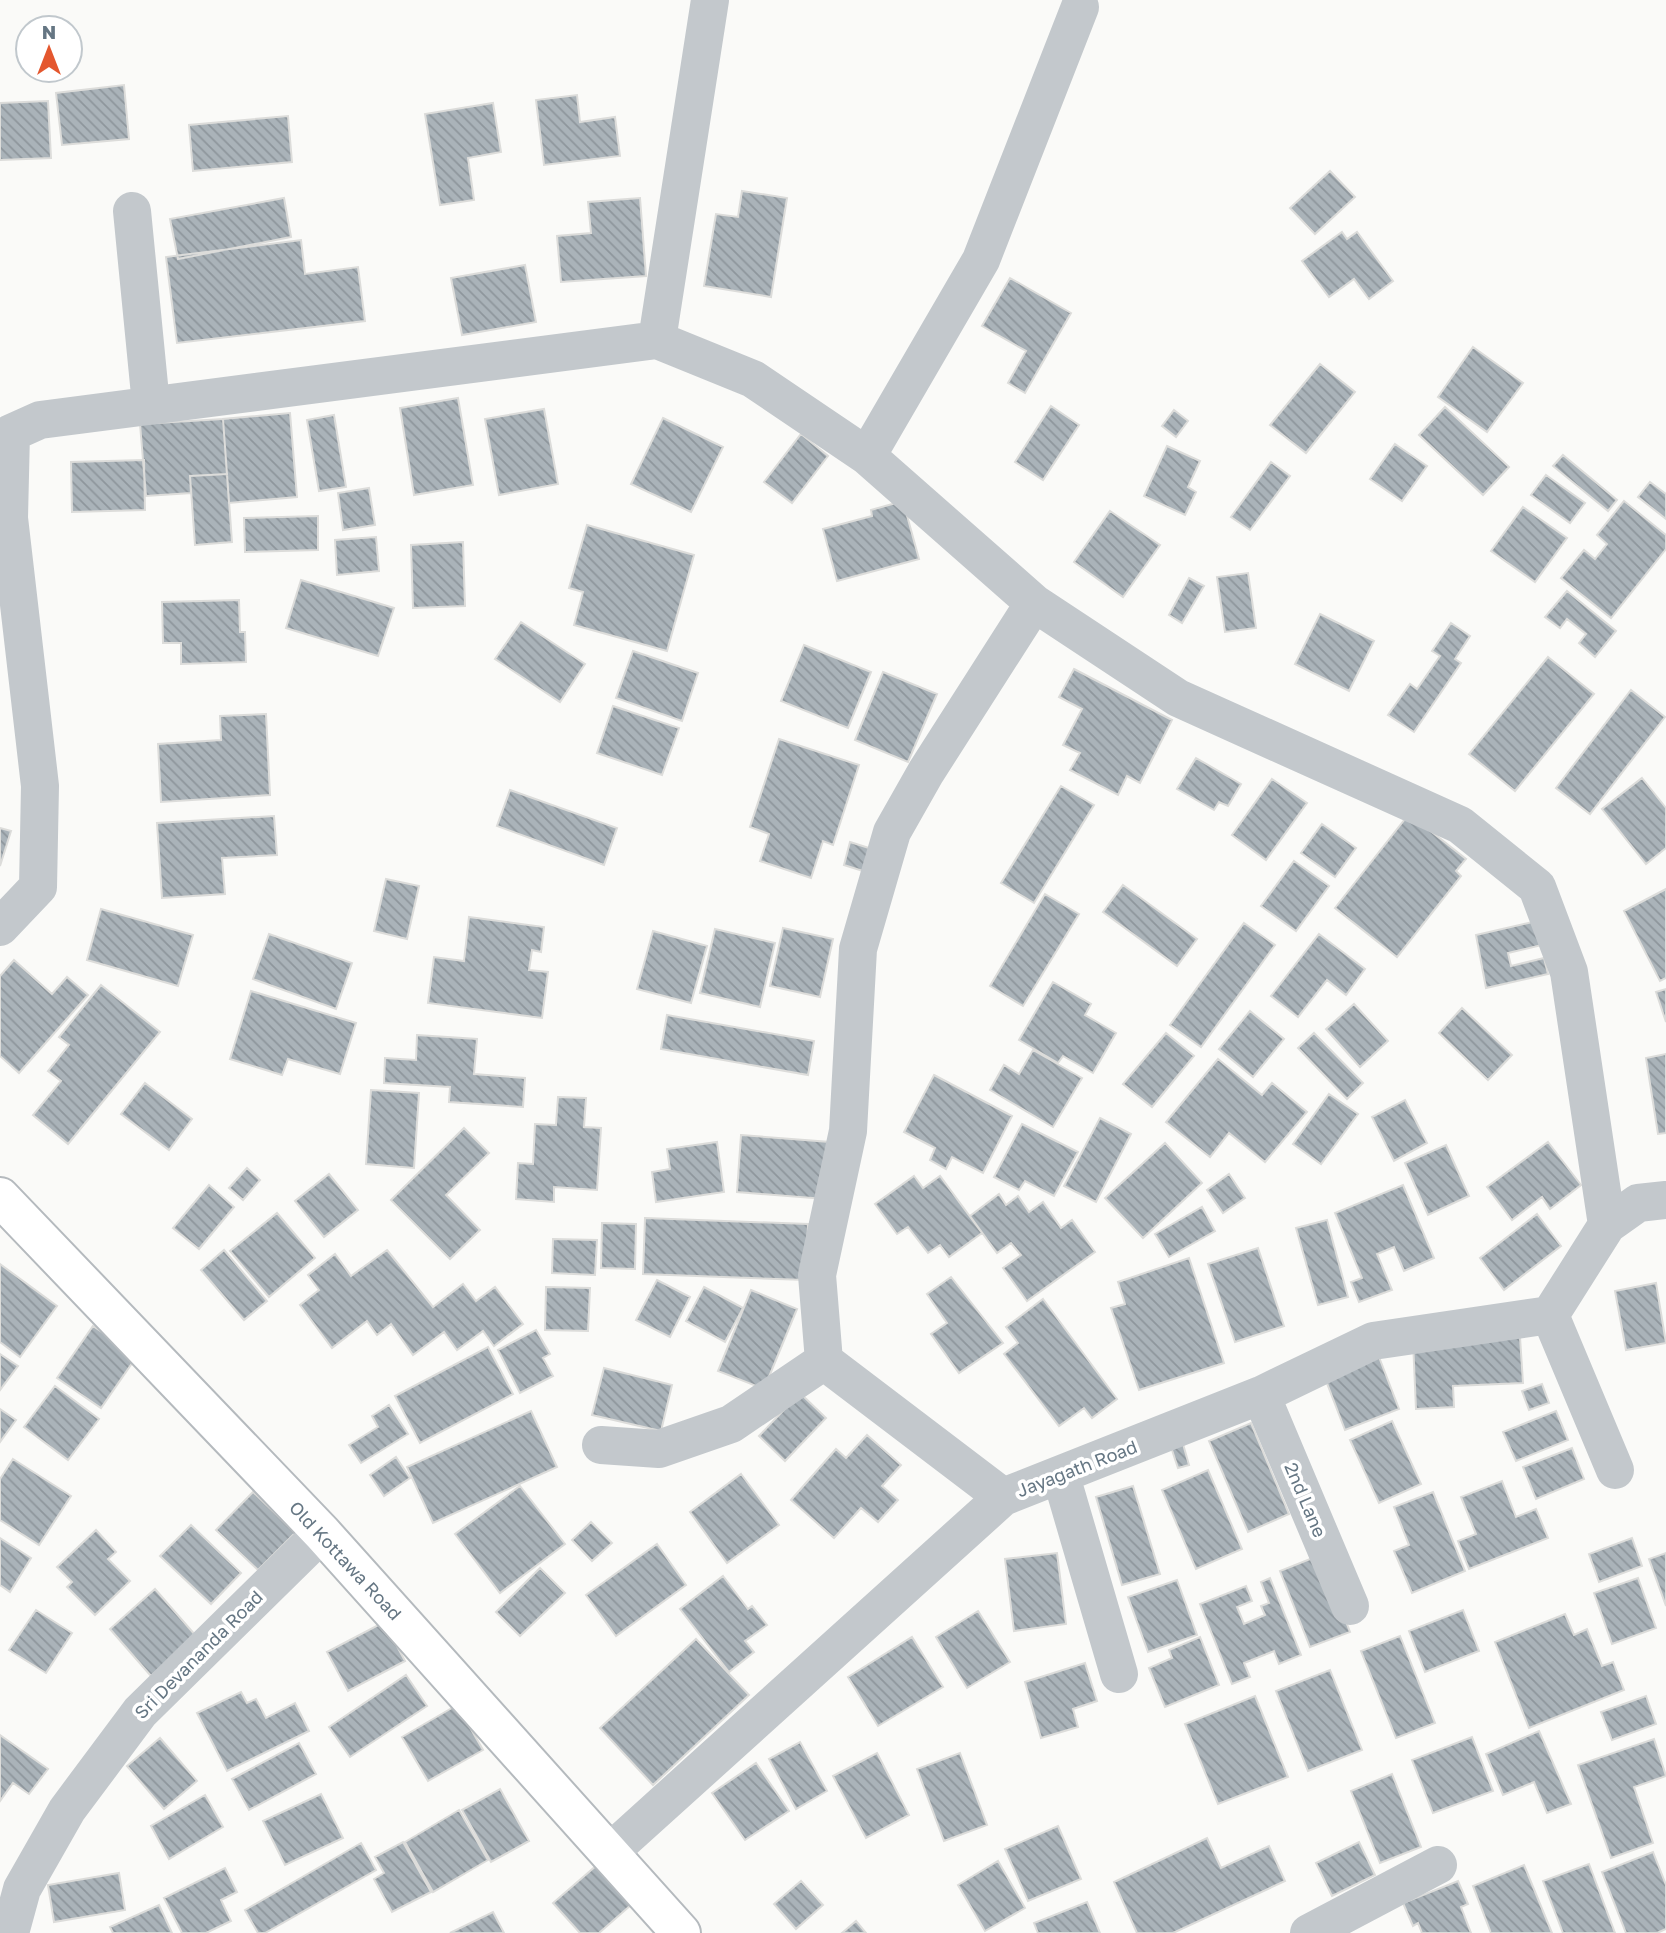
<svg xmlns="http://www.w3.org/2000/svg" width="1666" height="1933" viewBox="0 0 1666 1933" font-family="'Golos Text',sans-serif">
  <style>
    .building { fill: url(#building-back-hatch); stroke: #dcdcda; stroke-width: 2 }
    .lines { fill: none; stroke-linecap: round; stroke-linejoin: round }
    .major-casing { stroke: #b5babe; stroke-width: 42 }
    .minor { stroke: #c3c8cc; stroke-width: 38 }
    .major { stroke: #fff; stroke-width: 38 }
    .labels { text-anchor: middle; stroke-width: 7; stroke-linejoin: round; paint-order: stroke }
    .street-label { font-size: 18px; fill: #657683; stroke: #fff }
  </style>
  <defs>
    <pattern id="building-back-hatch" width="6" height="6" patternUnits="userSpaceOnUse" patternTransform="scale(1.75)"><rect width="6" height="6" fill="#aab3b9"/><path d="M-1 5l2 2M0 0l6 6M5-1l2 2" fill="none" stroke="#8e969c"/></pattern>
  </defs>
  <rect width="100%" height="100%" fill="#fafaf8"/>
  <!-- building -->
  <path class="building" d="M124,85L129,139L62,145L56,93Z
    M577,95L580,122L615,117L620,156L544,165L536,100Z
    M48,101L51,158L0,160V103Z
    M493,103L501,152L468,158L474,200L440,205L425,114Z
    M288,116L292,162L193,171L189,125Z
    M1330,171L1355,197L1315,234L1290,208Z
    M742,191L787,198L771,297L704,286L716,214L738,217Z
    M284,198L291,237L178,259L170,219Z
    M640,198L646,276L561,282L557,236L591,233L588,202Z
    M1342,232L1347,239L1357,232L1393,281L1369,299L1354,279L1329,297L1302,261Z
    M301,240L305,274L358,267L365,321L177,343L166,257Z
    M525,265L536,322L462,335L451,278Z
    M1010,278L1071,313L1025,393L1008,383L1026,351L982,326Z
    M1473,347L1523,383L1487,432L1438,397Z
    M1320,364L1355,392L1306,453L1270,425Z
    M458,398L473,485L414,495L400,408Z
    M1051,406L1079,425L1043,480L1015,462Z
    M1445,407L1509,467L1483,495L1419,435Z
    M544,409L558,484L499,495L485,419Z
    M1174,410L1188,421L1176,437L1162,426Z
    M290,413L297,497L229,503L223,419Z
    M334,415L346,487L319,491L307,420Z
    M663,418L723,447L691,512L631,484Z
    M223,419L227,474L190,476L191,493L146,496L140,424Z
    M801,434L828,456L792,503L764,482Z
    M1395,444L1427,466L1402,501L1370,479Z
    M1167,446L1200,461L1188,487L1196,492L1185,515L1144,496Z
    M1563,455L1617,500L1608,511L1553,466Z
    M144,460L145,510L72,512L71,462Z
    M1271,462L1290,476L1250,530L1231,517Z
    M227,474L232,542L195,545L190,476Z
    M1546,475L1585,503L1570,523L1531,495Z
    M1650,482L1666,494V519L1638,497Z
    M369,488L375,525L343,530L338,493Z
    M903,501L919,559L837,581L823,529L872,516L871,510Z
    M1624,501L1666,535V549L1611,618L1561,578L1584,550L1595,559L1607,544L1597,535Z
    M1523,507L1567,538L1535,582L1491,551Z
    M1110,511L1160,545L1123,597L1074,562Z
    M318,516V550L245,552L244,518Z
    M587,525L694,555L667,651L574,625L583,592L569,588Z
    M376,537L379,571L337,575L335,540Z
    M463,542L465,606L413,608L411,545Z
    M1248,573L1256,628L1225,632L1217,577Z
    M1189,578L1204,586L1182,623L1169,615Z
    M301,580L394,608L378,656L286,628Z
    M1567,591L1616,631L1595,657L1579,643L1586,634L1567,619L1560,628L1545,617Z
    M239,600L240,632H245L246,662L181,664V643H163L162,602Z
    M1320,614L1374,641L1349,691L1295,664Z
    M521,622L585,664L560,702L495,659Z
    M1451,623L1470,636L1455,659L1461,663L1414,732L1388,715L1410,684L1417,689L1440,656L1432,651Z
    M804,645L871,672L848,728L781,701Z
    M633,651L698,673L682,721L616,698Z
    M1548,657L1594,694L1515,791L1469,754Z
    M1074,669L1172,720L1140,783L1127,776L1118,795L1070,770L1080,753L1063,745L1082,709L1059,697Z
    M883,672L937,694L908,762L855,740Z
    M1631,690L1665,717L1590,814L1556,788Z
    M613,706L679,728L662,775L597,753Z
    M266,714L270,795L161,802L158,744L221,740L220,716Z
    M779,739L859,765L833,845L823,841L811,878L760,861L769,834L750,827Z
    M1196,758L1241,784L1228,806L1219,802L1214,810L1177,789Z
    M1642,778L1666,808V848L1646,864L1602,809Z
    M1272,779L1307,803L1266,860L1232,835Z
    M1061,786L1094,805L1034,903L1001,883Z
    M510,790L617,828L604,865L497,826Z
    M1409,814L1466,859L1456,871L1461,876L1397,957L1335,908Z
    M274,816L277,855L222,858L225,894L162,898L157,823Z
    M1322,824L1356,848L1335,877L1301,853Z
    M0,828L11,831L0,866Z
    M850,842L872,849L866,872L844,865Z
    M1294,861L1329,886L1296,931L1261,906Z
    M386,879L419,886L407,939L374,931Z
    M1123,885L1197,939L1177,966L1103,912Z
    M1666,889V978L1660,981L1624,911Z
    M1045,894L1079,914L1023,1006L990,986Z
    M101,909L193,935L178,986L87,960Z
    M469,917L544,927L541,952L532,950L529,970L548,972L542,1018L428,1003L434,957L464,961Z
    M1541,920L1546,944L1508,953L1511,966L1544,958L1548,974L1486,988L1476,935Z
    M1244,923L1275,945L1201,1047L1170,1025Z
    M783,928L833,939L820,997L770,986Z
    M715,929L775,943L760,1007L700,993Z
    M653,931L707,946L691,1003L637,989Z
    M269,934L352,963L336,1009L253,979Z
    M1319,934L1365,969L1346,995L1327,980L1298,1017L1271,996Z
    M14,960L52,994L67,977L88,995L19,1073L0,1056V976Z
    M1053,982L1091,1004L1085,1015L1116,1033L1093,1073L1063,1056L1058,1063L1019,1040Z
    M101,985L160,1032L68,1144L33,1115L61,1081L48,1071L69,1045L59,1037Z
    M1666,989V1022L1656,992Z
    M251,991L356,1023L340,1074L288,1059L282,1075L230,1059Z
    M1354,1004L1388,1041L1360,1067L1326,1029Z
    M1462,1008L1512,1055L1488,1080L1439,1033Z
    M1250,1011L1284,1039L1253,1077L1219,1049Z
    M667,1015L814,1041L808,1075L661,1049Z
    M1166,1033L1194,1056L1152,1107L1123,1084Z
    M1314,1033L1363,1083L1347,1099L1298,1048Z
    M417,1035L477,1039L474,1074L525,1078L523,1107L449,1102L450,1087L384,1083L385,1058L416,1060Z
    M1033,1050L1082,1078L1053,1127L990,1090L1004,1065L1019,1074Z
    M1666,1054V1133L1658,1134L1646,1058Z
    M1218,1059L1262,1095L1272,1083L1307,1112L1265,1162L1229,1133L1210,1157L1166,1122Z
    M934,1075L1012,1116L983,1173L952,1157L946,1169L930,1160L935,1148L904,1132Z
    M145,1083L192,1119L169,1150L121,1114Z
    M371,1090L419,1093L414,1168L366,1164Z
    M1329,1094L1358,1114L1321,1164L1293,1144Z
    M558,1097L586,1098L584,1127L601,1128L597,1190L554,1187V1202L516,1199L518,1163L533,1164L535,1124L556,1125Z
    M1405,1100L1427,1143L1394,1161L1372,1117Z
    M1100,1118L1131,1134L1096,1202L1064,1186Z
    M1022,1124L1078,1152L1054,1196L1025,1181L1019,1190L994,1177Z
    M464,1128L489,1153L446,1195L480,1230L450,1259L391,1200Z
    M741,1135L830,1142L825,1199L737,1192Z
    M717,1142L724,1192L656,1202L652,1172L670,1169L667,1149Z
    M1548,1142L1581,1185L1550,1209L1542,1197L1512,1220L1487,1187Z
    M1165,1143L1202,1183L1143,1238L1105,1198Z
    M1446,1145L1469,1196L1428,1215L1405,1163Z
    M247,1168L260,1180L243,1200L229,1188Z
    M329,1174L358,1210L324,1237L295,1201Z
    M1229,1174L1245,1198L1223,1213L1207,1190Z
    M914,1176L923,1188L940,1176L982,1233L949,1257L940,1245L928,1253L908,1227L897,1234L875,1204Z
    M209,1185L234,1207L199,1249L173,1228Z
    M1403,1185L1434,1258L1404,1271L1394,1247L1377,1254L1392,1290L1359,1302L1351,1282L1362,1278L1335,1213Z
    M999,1194L1006,1205L1018,1196L1029,1212L1043,1202L1061,1228L1072,1220L1095,1252L1027,1301L1003,1268L1021,1255L1011,1243L997,1253L970,1216Z
    M1202,1207L1215,1231L1169,1257L1155,1234Z
    M277,1213L315,1258L269,1297L230,1251Z
    M1537,1214L1561,1246L1504,1290L1480,1258Z
    M645,1218L808,1224L806,1280L643,1274Z
    M1327,1220L1348,1297L1318,1305L1296,1228Z
    M602,1223L636,1224L635,1269L601,1268Z
    M553,1239L597,1240L595,1275L552,1273Z
    M1258,1248L1284,1326L1235,1342L1208,1264Z
    M224,1250L267,1301L244,1320L201,1270Z
    M387,1250L433,1307L463,1284L476,1301L495,1287L523,1324L494,1346L483,1331L457,1350L444,1332L413,1355L391,1324L377,1335L367,1321L332,1348L300,1305L319,1290L308,1275L335,1254L351,1276Z
    M1189,1258L1224,1363L1139,1390L1111,1308L1125,1304L1118,1282Z
    M0,1264L57,1306L20,1357L0,1342Z
    M951,1277L1003,1343L959,1373L931,1334L947,1323L927,1294Z
    M657,1280L690,1297L670,1337L636,1320Z
    M1656,1283L1666,1343L1626,1350L1615,1291Z
    M546,1287L590,1288L588,1331L545,1330Z
    M704,1287L743,1308L725,1342L686,1321Z
    M751,1290L797,1309L764,1389L718,1371Z
    M1043,1299L1117,1399L1092,1418L1084,1408L1059,1426L1004,1354L1018,1343L1006,1327Z
    M93,1326L137,1356L101,1408L57,1378Z
    M536,1330L550,1354L543,1358L553,1376L520,1393L498,1350Z
    M1520,1337L1523,1383L1453,1386L1454,1407L1416,1409L1413,1341Z
    M488,1347L513,1394L420,1443L395,1396Z
    M0,1354L18,1366L0,1390Z
    M1379,1357L1399,1409L1345,1430L1325,1378Z
    M604,1368L672,1385L661,1431L592,1415Z
    M1542,1384L1549,1403L1529,1410L1522,1391Z
    M55,1386L99,1419L68,1460L24,1427Z
    M800,1393L826,1418L785,1461L759,1436Z
    M389,1405L408,1434L361,1463L349,1445L378,1427L372,1416Z
    M0,1409L16,1420L0,1442Z
    M531,1411L557,1467L433,1523L407,1467Z
    M1556,1411L1568,1440L1516,1461L1503,1432Z
    M1392,1421L1421,1484L1379,1503L1350,1440Z
    M1251,1423L1289,1514L1248,1532L1209,1441Z
    M867,1435L901,1465L882,1486L898,1500L878,1522L861,1508L834,1538L791,1500L836,1449L846,1458Z
    M1183,1444L1189,1465L1178,1468L1171,1447Z
    M1572,1448L1584,1479L1536,1499L1523,1467Z
    M396,1457L410,1478L384,1496L370,1475Z
    M13,1459L71,1496L39,1545L0,1520V1479Z
    M1208,1470L1242,1549L1196,1569L1162,1490Z
    M741,1474L779,1525L727,1563L690,1512Z
    M1502,1481L1516,1517L1536,1509L1548,1538L1469,1569L1458,1541L1476,1534L1461,1497Z
    M520,1486L565,1544L500,1593L455,1534Z
    M1133,1486L1160,1574L1122,1585L1096,1497Z
    M253,1492L295,1533L258,1570L216,1530Z
    M1433,1492L1465,1571L1412,1593L1394,1551L1409,1545L1394,1507Z
    M591,1522L612,1543L592,1561L572,1540Z
    M191,1525L241,1573L211,1604L160,1556Z
    M96,1530L116,1552L108,1559L130,1581L95,1615L67,1587L72,1582L57,1567Z
    M0,1538L31,1558L10,1592L0,1585Z
    M1632,1538L1642,1566L1599,1582L1589,1554Z
    M657,1544L686,1585L616,1636L586,1595Z
    M1057,1553L1066,1624L1014,1631L1005,1559Z
    M1666,1553V1606L1649,1559Z
    M1320,1555L1350,1632L1310,1647L1280,1571Z
    M540,1568L565,1593L520,1636L496,1612Z
    M723,1576L748,1609L752,1606L767,1625L745,1641L754,1652L729,1672L680,1609Z
    M1270,1578L1301,1655L1279,1664L1274,1651L1244,1663L1250,1677L1232,1684L1200,1604L1246,1586L1252,1601L1237,1607L1244,1624L1265,1615L1261,1606L1269,1603L1261,1582Z
    M1638,1578L1656,1628L1612,1644L1594,1593Z
    M1177,1580L1197,1635L1148,1652L1128,1597Z
    M155,1589L196,1636L151,1676L110,1629Z
    M36,1610L72,1633L46,1673L9,1650Z
    M1463,1610L1479,1651L1425,1672L1409,1631Z
    M978,1611L1010,1662L967,1688L936,1637Z
    M1565,1614L1574,1635L1587,1629L1602,1666L1613,1662L1624,1690L1529,1728L1495,1642Z
    M384,1622L405,1661L348,1691L327,1652Z
    M1400,1636L1435,1723L1396,1738L1361,1651Z
    M912,1637L943,1687L878,1726L848,1677Z
    M1200,1637L1219,1685L1165,1707L1149,1668L1172,1658L1169,1650Z
    M696,1639L749,1695L653,1785L600,1728Z
    M1085,1663L1097,1701L1073,1709L1078,1727L1041,1738L1025,1682Z
    M1330,1670L1362,1750L1308,1771L1276,1691Z
    M406,1675L427,1706L350,1757L329,1727Z
    M241,1692L247,1703L256,1699L266,1718L295,1703L309,1731L227,1771L197,1713Z
    M1255,1696L1288,1777L1218,1804L1185,1724Z
    M1646,1696L1656,1724L1612,1740L1601,1712Z
    M457,1705L483,1750L428,1781L402,1737Z
    M1539,1731L1571,1804L1547,1813L1534,1782L1503,1795L1486,1754Z
    M0,1735L48,1769L29,1794L13,1783L0,1801Z
    M1472,1737L1493,1791L1433,1813L1412,1760Z
    M160,1738L197,1781L164,1809L127,1766Z
    M1654,1739L1666,1776L1634,1787L1653,1843L1611,1858L1578,1765Z
    M800,1742L827,1791L796,1809L769,1759Z
    M299,1743L316,1774L249,1810L232,1779Z
    M877,1753L909,1815L866,1838L833,1776Z
    M960,1753L987,1825L944,1841L917,1769Z
    M756,1763L789,1811L745,1840L712,1793Z
    M1392,1774L1421,1847L1380,1863L1351,1791Z
    M500,1789L529,1841L491,1862L462,1810Z
    M321,1794L343,1838L285,1865L263,1821Z
    M205,1795L223,1827L169,1859L151,1826Z
    M459,1810L488,1860L433,1892L405,1842Z
    M1058,1826L1081,1879L1028,1901L1005,1849Z
    M1207,1838L1221,1868L1269,1846L1285,1881L1173,1933H1137L1114,1882Z
    M403,1842L431,1892L392,1912L374,1879L384,1873L375,1857Z
    M1359,1842L1375,1875L1332,1896L1316,1863Z
    M361,1843L376,1870L265,1933H258L245,1910Z
    M1653,1852L1666,1885V1929L1657,1933H1626L1602,1872Z
    M604,1859L639,1898L599,1933H580L553,1903Z
    M998,1861L1025,1908L985,1931L958,1885Z
    M1589,1864L1615,1933H1563L1543,1881Z
    M1524,1865L1552,1933H1491L1473,1886Z
    M225,1868L237,1892L221,1900L231,1921L206,1933H182L164,1898Z
    M119,1873L125,1910L54,1922L48,1885Z
    M801,1881L823,1905L796,1929L774,1904Z
    M1458,1881L1468,1904L1461,1907L1471,1933H1422L1418,1923L1413,1926L1403,1903Z
    M1087,1902L1100,1933H1038L1034,1923Z
    M159,1905L172,1933H113L110,1927Z
    M493,1912L504,1933H450Z
    M856,1921L866,1933H842Z"/>
  <g class="lines">
    <!-- major casing -->
    <g class="major-casing">
      <path id="major" d="M0,1197L322,1533L681,1933"/>
    </g>
    <!-- minor -->
    <path class="minor" d="M132,211L151,405
      M657,340L710,0
      M867,456L981,260L1080,7
      M0,927L38,887L40,786L9,518L11,433L40,420L657,340L753,379L867,456L1034,603L1178,698L1460,825L1537,887L1569,972L1607,1225
      M1550,1315L1615,1470
      M1261,1395L1350,1606
      M601,1445L659,1449L731,1424L824,1361
      M1061,1476L1119,1674
      M1003,1497L824,1361L817,1275L848,1131L858,949L892,832L926,772L1034,603
      M610,1852L1003,1497L1261,1395L1373,1341L1550,1315L1607,1225L1638,1203L1666,1200
      M10,1933L22,1889L67,1810L140,1712L322,1533
      M1309,1933L1438,1865"/>
    <!-- major -->
    <use href="#major" class="major"/>
  </g>
  <g class="labels">
    <!-- street labels -->
    <g class="street-label">
      <text transform="translate(1077 1469) rotate(-21)" y="6">Jayagath Road</text>
      <text transform="translate(1305 1500) rotate(67)" y="6">2nd Lane</text>
      <text transform="translate(345 1561) rotate(47)" y="6">Old Kottawa Road</text>
      <text transform="translate(199 1655) rotate(-45)" y="6">Sri Devananda Road</text>
    </g>
  </g>
  <!-- north arrow -->
  <g transform="translate(49 49)"><circle r="33" fill="#ffffff" stroke="#c1c8cd" stroke-width="2"/>
  <path d="M0-5L12 26L0 18L-12 26Z" fill="#e4572e"/>
  <text y="-10" font-size="19" font-weight="bold" text-anchor="middle" fill="#657683">N</text>
  </g>
</svg>
